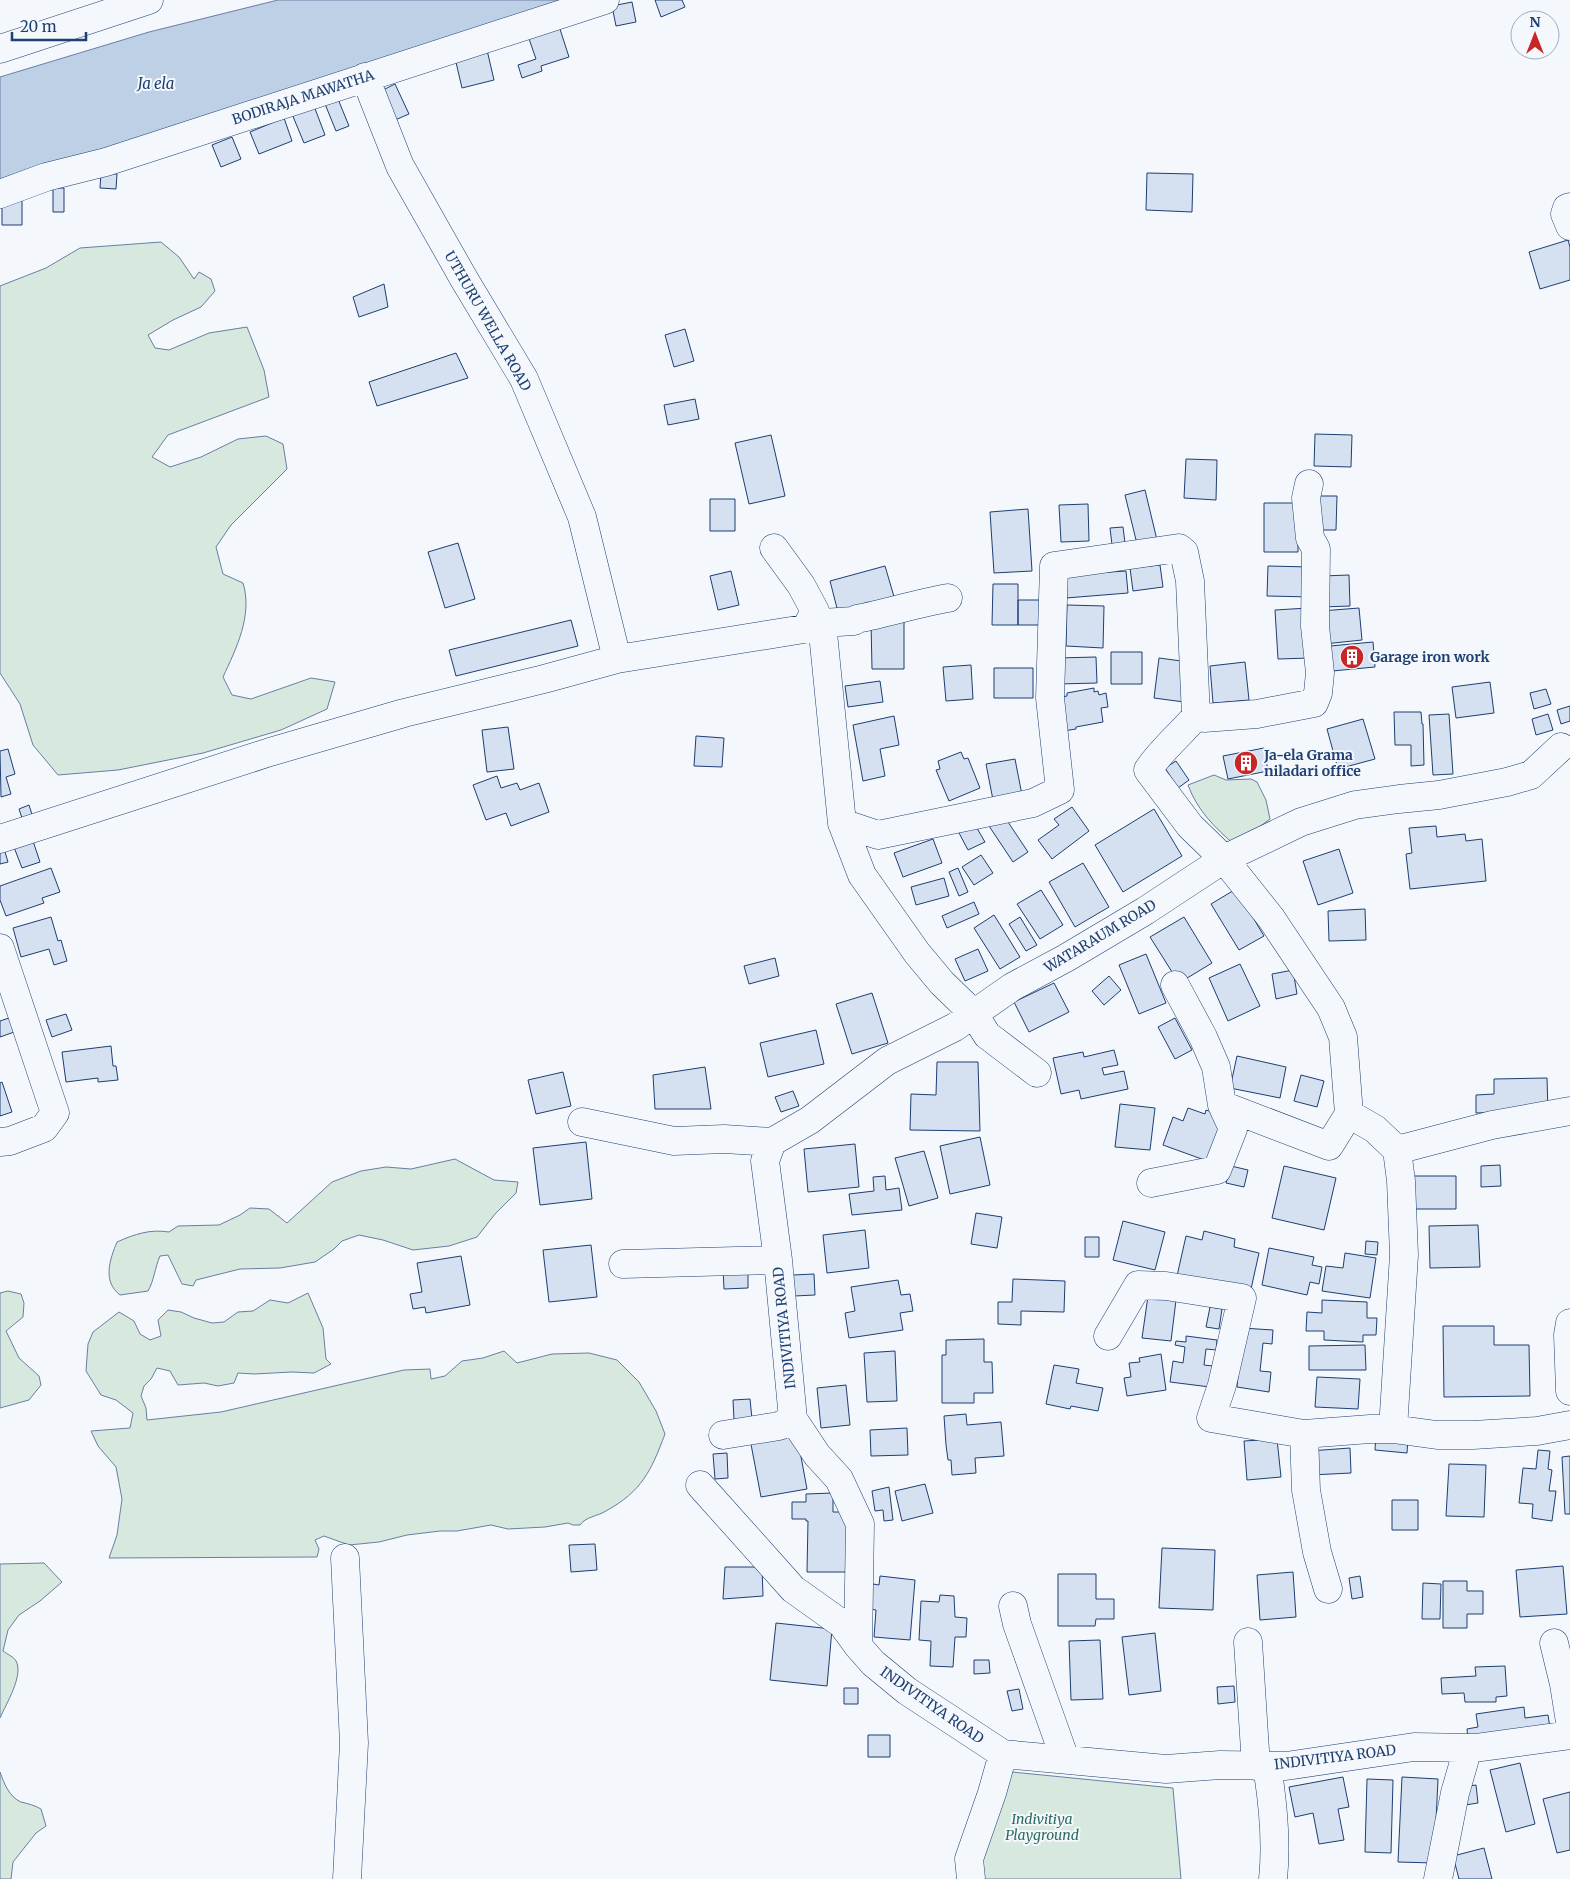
<svg xmlns="http://www.w3.org/2000/svg" width="1570" height="1879" viewBox="0 0 1570 1879" font-family="Merriweather,serif">
  <style>
    .green { fill: #d7e8df; stroke: #687fa3 }
    .water { fill: #bed0e5; stroke: #687fa3 }
    .building { fill: #d5e0f0; stroke: #1d3f73 }
    .lines { fill: none; stroke-linecap: round; stroke-linejoin: round }
    .minor-casing { stroke: #1d3f73; stroke-width: 29 }
    .minor { stroke: #f4f7fb; stroke-width: 28 }
    .labels { text-anchor: middle; stroke-width: 4; stroke-linejoin: round; paint-order: stroke }
    .street-label { font-size: 14px; fill: #1d3f73; stroke: #f4f7fb }
    .poi-label { font-size: 14px; font-weight: bold; fill: #1d3f73; stroke: #f4f7fb; text-anchor: start }
    .park-label { font-size: 14px; font-style: italic; fill: #2c6c60; stroke: #f4f7fb }
    .water-label { font-size: 15px; font-style: italic; fill: #1d3f73; stroke: #f4f7fb }
  </style>
  <rect width="100%" height="100%" fill="#f4f7fb"/>
  <!-- green -->
  <path class="green" d="M161,242L179,257L194,279L199,272L211,279L215,291L201,307L173,320L148,335L155,348L169,350L209,333L247,327L264,370L269,397L168,435L152,457L170,467L201,457L238,439L266,436L283,444L287,469L231,525L216,547L223,574L243,583C253,615 236,649 223,677L232,695L251,699L311,678L335,682L327,709L281,730L203,753L118,770L58,775L33,745L20,704L0,673V286L46,268L80,248Z
    M1214,775L1226,780L1251,779L1257,782L1266,800L1270,819L1235,845C1215,828 1197,810 1188,785Z
    M455,1159L494,1180L518,1182L516,1193L495,1214L477,1237L449,1246L413,1250L383,1240L359,1235L342,1241L334,1249L315,1262L280,1268L240,1269L196,1280L193,1286L182,1284L168,1255L160,1256C155,1267 154,1281 148,1291L120,1295C102,1281 110,1259 117,1242C135,1234 150,1229 169,1232L178,1226L219,1225L240,1215L250,1208L269,1209L287,1223L332,1182L361,1171L386,1167L411,1169Z
    M8,1291L21,1294L24,1303L23,1317L6,1331L19,1358L39,1376L41,1385L29,1400L0,1408V1293Z
    M308,1293L323,1328L326,1359L331,1364L314,1373L292,1372L254,1374L238,1373L234,1383L218,1386L204,1383L178,1385L170,1371L157,1368L151,1379L144,1386L141,1396L146,1408L147,1420L221,1412L404,1370L430,1369L431,1379L445,1376L462,1361L483,1358L504,1351L517,1363L552,1354L589,1353L617,1360L639,1382L656,1411L665,1434C651,1471 642,1491 606,1511C598,1516 585,1517 580,1525H573L568,1523L545,1527L508,1529L491,1525L457,1531H440L407,1535L379,1542L349,1545L324,1536L315,1540L319,1549L317,1557L109,1558L117,1535L122,1499L116,1467L98,1446L91,1431L130,1428L133,1413L116,1400L101,1395L86,1371L88,1344L93,1332L119,1312L134,1321L140,1334L150,1340L161,1336L158,1320L168,1310L181,1312L194,1318L212,1323L224,1322L238,1312L253,1311L270,1300L288,1303Z
    M44,1563L62,1582L40,1601L19,1615L8,1630L3,1651C7,1654 14,1657 16,1661C24,1675 6,1704 0,1718V1564Z
    M0,1772C4,1783 9,1797 21,1802C29,1804 34,1805 41,1809L46,1826L36,1833L13,1862L11,1879H0Z
    M1012,1772L1173,1788L1181,1879H978L999,1790Z"/>
  <!-- water -->
  <path class="water" d="M278,0H582L0,183V77L149,32Z"/>
  <!-- building -->
  <path class="building" d="M655,0H682L685,7L661,17Z
    M632,2L636,22L616,26L612,6Z
    M558,23L569,57L541,66L542,71L522,78L518,65L536,59L527,33Z
    M487,50L494,80L462,88L455,58Z
    M395,84L409,114L395,120L381,91Z
    M338,99L349,126L336,131L325,104Z
    M314,106L325,135L304,143L292,114Z
    M284,118L292,141L259,154L250,132Z
    M232,137L241,159L221,167L212,145Z
    M101,173L117,174L116,189L100,188Z
    M1147,173L1193,174L1192,212L1146,210Z
    M53,188H64V212H53Z
    M2,197H22V225H2Z
    M1568,240L1570,247V280L1540,289L1529,252Z
    M384,284L388,307L359,317L353,297Z
    M685,329L694,361L674,367L665,335Z
    M456,353L468,378L377,406L369,382Z
    M695,399L699,419L668,425L664,405Z
    M1315,434L1352,435L1351,467L1314,466Z
    M771,435L785,496L749,504L735,443Z
    M1186,459L1217,460L1216,500L1184,498Z
    M1145,490L1157,540L1137,544L1125,495Z
    M1315,496H1337L1336,530H1315Z
    M710,499H735V531H710Z
    M1264,503H1298V552H1264Z
    M1088,504L1089,541L1061,542L1059,505Z
    M1028,509L1032,571L994,573L990,512Z
    M1123,527L1126,551L1113,553L1110,528Z
    M458,543L475,599L445,608L428,552Z
    M1160,565L1163,587L1133,591L1130,568Z
    M885,566L895,600L839,616L830,581Z
    M1268,566L1311,567V597L1267,596Z
    M731,571L739,605L718,610L710,576Z
    M1126,571L1128,593L1066,598L1064,575Z
    M1349,575L1350,606L1322,607V576Z
    M993,584H1018V625H992Z
    M1018,600H1049V625H1018Z
    M1067,605L1104,606L1103,648L1066,646Z
    M1308,608L1311,658L1278,659L1275,610Z
    M1359,608L1362,640L1324,644L1321,611Z
    M571,620L578,646L456,676L449,650Z
    M904,621V669H872L871,622Z
    M1373,642L1375,667L1332,671L1330,646Z
    M1111,652H1142V684H1111Z
    M1096,657L1097,683L1058,684L1057,658Z
    M1159,658L1189,662L1184,702L1154,698Z
    M1245,662L1249,700L1213,703L1210,666Z
    M971,665L973,699L946,701L943,667Z
    M994,668H1033V698H994Z
    M880,681L883,702L848,707L845,686Z
    M1490,682L1494,713L1456,718L1452,687Z
    M1094,688V692L1098,691L1099,695L1106,693L1108,707L1101,708L1103,722L1076,727V729L1057,732L1055,698L1067,696V693Z
    M1546,689L1551,704L1534,709L1530,693Z
    M1570,706V721L1561,724L1557,710Z
    M1394,712H1421L1422,724H1423L1424,765L1411,766V745H1395Z
    M1449,714L1453,774L1433,775L1429,715Z
    M1548,714L1553,730L1536,735L1532,719Z
    M894,716L899,745L880,749L885,776L863,781L853,725Z
    M1363,719L1375,759L1338,769L1327,729Z
    M508,727L514,769L487,772L482,730Z
    M696,736L724,738L722,767L694,766Z
    M1264,748L1268,771L1228,779L1223,756Z
    M8,749L15,774L6,777L11,794L1,797L0,751Z
    M961,752L964,759L968,758L980,788L949,801L936,770L940,769L938,761Z
    M1015,759L1022,795L993,800L986,764Z
    M1176,761L1189,780L1178,788L1165,768Z
    M497,776L501,788L517,783L520,790L539,783L549,812L511,826L506,813L486,820L473,785Z
    M29,805L36,827L26,830L19,809Z
    M1072,807L1089,831L1052,859L1038,840L1059,825L1054,819Z
    M1154,809L1182,856L1123,892L1095,845Z
    M1004,816L1028,852L1013,862L989,826Z
    M974,823L985,842L968,850L958,831Z
    M1436,826L1437,837L1465,834L1466,841L1482,839L1486,881L1410,889L1406,854L1412,853L1409,828Z
    M31,835L40,862L22,868L12,842Z
    M933,839L942,863L903,877L894,853Z
    M3,845L8,862L0,864V846Z
    M1339,849L1353,893L1318,905L1303,861Z
    M981,855L993,873L974,885L962,867Z
    M1083,863L1109,907L1075,927L1049,882Z
    M51,868L60,892L42,898L44,903L6,916L0,900V886Z
    M958,868L968,892L959,896L949,872Z
    M944,878L949,896L916,905L911,887Z
    M1236,889L1264,936L1239,950L1211,904Z
    M1041,890L1063,925L1040,939L1017,904Z
    M974,902L979,914L947,928L942,916Z
    M1365,909L1366,940L1329,941L1328,911Z
    M994,915L1020,957L1000,969L974,928Z
    M51,917L58,941L61,940L67,961L54,965L49,949L21,957L13,928Z
    M1020,917L1037,945L1026,951L1009,924Z
    M1184,917L1212,963L1179,983L1150,937Z
    M978,949L988,971L965,981L955,959Z
    M1146,954L1166,1003L1139,1014L1119,965Z
    M775,958L779,976L749,984L744,966Z
    M1240,964L1260,1006L1228,1021L1209,978Z
    M1293,970L1297,994L1276,999L1272,974Z
    M1109,976L1121,990L1104,1005L1092,991Z
    M1054,983L1069,1012L1029,1032L1014,1002Z
    M872,993L888,1043L852,1054L836,1004Z
    M66,1014L72,1030L52,1037L46,1020Z
    M15,1016L20,1030L0,1037V1021Z
    M1175,1018L1192,1050L1175,1059L1158,1027Z
    M816,1030L824,1064L768,1077L760,1043Z
    M111,1046L113,1066H116L118,1080L98,1082V1078L66,1082L62,1052Z
    M1114,1050L1118,1065L1102,1068L1104,1075L1124,1071L1128,1089L1081,1099L1079,1090L1061,1094L1053,1058L1083,1052L1084,1057Z
    M1237,1056L1286,1067L1280,1098L1230,1088Z
    M937,1062H978L980,1131L910,1130L911,1094L936,1095Z
    M705,1067L711,1109H655L653,1075Z
    M563,1072L571,1106L536,1114L528,1080Z
    M1301,1075L1324,1081L1317,1107L1294,1101Z
    M1547,1078L1548,1111L1476,1113V1095L1494,1094V1079Z
    M2,1082L12,1112L0,1116V1083Z
    M793,1091L799,1106L781,1112L775,1097Z
    M1120,1104L1155,1108L1150,1150L1115,1147Z
    M1188,1108L1205,1114L1206,1110L1224,1116L1210,1162L1163,1145L1173,1117L1183,1121Z
    M980,1137L990,1185L950,1194L940,1146Z
    M586,1142L592,1199L540,1205L533,1148Z
    M855,1144L859,1187L808,1192L804,1149Z
    M924,1151L938,1198L909,1206L895,1158Z
    M1500,1165L1501,1186L1481,1187V1166Z
    M1231,1166L1248,1170L1244,1187L1226,1183Z
    M1284,1166L1336,1178L1324,1230L1272,1218Z
    M885,1176L886,1190L899,1188L902,1210L852,1215L849,1194L874,1191L873,1177Z
    M1414,1176H1456V1209H1414Z
    M976,1213L1002,1217L997,1248L971,1244Z
    M1123,1221L1165,1232L1155,1270L1113,1260Z
    M1478,1225L1480,1267L1430,1268L1429,1226Z
    M865,1230L869,1268L827,1273L823,1235Z
    M1204,1231L1235,1239L1234,1247L1259,1253L1251,1289L1177,1276L1186,1236L1202,1240Z
    M1085,1237H1099V1257H1085Z
    M1366,1241L1378,1242L1377,1255L1365,1254Z
    M591,1245L597,1297L549,1302L543,1250Z
    M1269,1248L1314,1257L1312,1265L1322,1267L1319,1284L1310,1282L1307,1295L1262,1285Z
    M1345,1253L1376,1258L1370,1298L1322,1291L1326,1266L1343,1268Z
    M461,1256L470,1305L426,1313L425,1307L413,1309L410,1294L422,1292L417,1263Z
    M748,1267V1288L724,1289L723,1268Z
    M814,1274L815,1295L794,1296L793,1275Z
    M1013,1279L1065,1281L1064,1312L1021,1311V1325L998,1324V1302H1012Z
    M898,1280L901,1295L910,1294L913,1311L900,1313L903,1330L849,1338L845,1313L855,1311L851,1287Z
    M1148,1296L1176,1300L1171,1341L1142,1338Z
    M1322,1300L1367,1302V1318H1377L1376,1335H1363V1342L1324,1340V1331H1306L1307,1312L1322,1313Z
    M1210,1307L1222,1309L1219,1329L1206,1327Z
    M1443,1326H1494V1345H1529L1530,1396L1444,1397Z
    M1242,1328L1273,1330L1272,1344L1263,1343L1260,1371L1271,1372L1269,1392L1237,1387Z
    M1186,1336L1217,1340L1216,1350L1206,1349L1204,1365L1213,1366L1210,1387L1170,1382L1173,1361L1183,1363L1185,1347L1175,1345L1176,1341L1186,1342Z
    M984,1339V1362H992L993,1393H974V1403H942V1355H946V1340Z
    M1365,1345L1366,1370H1309V1346Z
    M895,1351L897,1401L867,1402L864,1353Z
    M1161,1354L1166,1390L1127,1396L1124,1378L1131,1377L1129,1363L1140,1362L1139,1358Z
    M1054,1365L1079,1369L1076,1383L1103,1388L1098,1411L1071,1406L1070,1409L1046,1404Z
    M1317,1377L1360,1379L1358,1409L1315,1407Z
    M846,1385L850,1425L821,1428L817,1388Z
    M750,1399L752,1419L734,1420L733,1400Z
    M966,1414L967,1425L1001,1422L1004,1456L975,1458L976,1473L952,1475L951,1460H948L946,1445L944,1416Z
    M907,1428L908,1455L871,1456L870,1430Z
    M796,1430L807,1489L761,1497L750,1439Z
    M1376,1434L1408,1437L1407,1453L1375,1450Z
    M1277,1439L1281,1477L1247,1480L1244,1441Z
    M1350,1448L1351,1473L1311,1475L1309,1451Z
    M1538,1450L1550,1451L1548,1469L1552,1470L1549,1491H1556L1552,1521L1532,1518L1533,1504L1519,1503L1523,1468L1536,1469Z
    M727,1453L728,1478L715,1479L713,1454Z
    M1570,1456V1514H1565L1562,1457Z
    M1449,1464L1486,1465L1484,1517L1446,1516Z
    M925,1484L933,1513L902,1521L895,1491Z
    M889,1487L893,1520L884,1521L883,1510L875,1511L872,1491Z
    M833,1493V1512H851L850,1572H807L808,1521H806V1519H792V1502H806V1494Z
    M1392,1500H1418V1530H1392Z
    M595,1544L597,1570L571,1572L569,1545Z
    M1162,1548L1215,1550L1213,1610L1159,1608Z
    M1563,1566L1567,1614L1520,1617L1516,1570Z
    M725,1567H762L763,1596L723,1599Z
    M1293,1572L1296,1617L1260,1620L1257,1575Z
    M1058,1574H1096V1599H1114V1619H1096L1095,1626H1058Z
    M880,1576L915,1580L910,1640L874,1637L876,1610L865,1608L867,1583L879,1585Z
    M1360,1576L1363,1597L1352,1599L1349,1578Z
    M1443,1581H1467V1591H1483V1614H1467V1628H1443Z
    M1423,1583L1441,1584L1440,1619H1422Z
    M940,1595L954,1596L955,1617L967,1618L966,1637H955L953,1667L930,1666L931,1641L919,1640L921,1601L939,1602Z
    M776,1623L832,1629L827,1686L770,1680Z
    M1155,1633L1161,1691L1129,1695L1122,1637Z
    M1100,1640L1103,1699L1071,1700L1069,1641Z
    M974,1660H989L990,1673L974,1674Z
    M1505,1666L1507,1696L1496,1697V1702H1465L1464,1693L1442,1694L1441,1678L1476,1676L1475,1667Z
    M1234,1686L1235,1702L1218,1704L1217,1687Z
    M844,1688H858V1704H844Z
    M1019,1689L1023,1709L1012,1711L1007,1691Z
    M1524,1707L1525,1718L1548,1715L1550,1728L1468,1740L1467,1729L1478,1727L1476,1714Z
    M868,1735H890V1757H868Z
    M1520,1763L1535,1824L1506,1832L1490,1770Z
    M1343,1777L1349,1807L1338,1809L1344,1840L1319,1844L1313,1813L1295,1817L1289,1787Z
    M1402,1777L1438,1779L1434,1863L1398,1862Z
    M1367,1779L1393,1780L1391,1853L1365,1852Z
    M1476,1785L1478,1803L1465,1805L1463,1787Z
    M1570,1792V1850L1557,1853L1543,1799Z
    M1484,1848L1492,1879H1459L1453,1856Z"/>
  <g class="lines">
    <!-- minor casing -->
    <g class="minor-casing">
      <path id="minor" d="M0,49L149,0
        M365,77L400,166L464,279L524,379L582,517L617,659
        M0,194L46,177L106,162L605,0
        M1570,207L1567,208L1565,214L1570,226
        M774,548L801,585L815,611L806,628
        M822,623L854,621L857,619C888,613 918,603 948,598
        M1196,716C1180,735 1161,750 1148,770L1190,826L1224,859L1271,918L1331,1008L1343,1037L1349,1114L1375,1129L1397,1150L1401,1181L1404,1255L1393,1429
        M842,823L862,875L917,953L942,983L974,1014L987,1035L1037,1073
        M0,839L270,752L404,713L544,679L617,659L810,628L822,623L842,823L878,835L1033,803L1060,790L1050,698L1054,566L1179,548L1184,552L1190,581L1196,716L1204,718L1257,714L1314,703L1318,693L1320,673L1315,626L1316,549L1310,538L1306,498L1309,484
        M0,948L55,1113L44,1128L10,1141L0,1142
        M1175,985L1203,1037L1216,1067L1222,1105
        M582,1122L674,1141L724,1139L772,1142
        M1397,1150L1492,1125L1570,1111
        M1151,1183L1217,1170L1233,1129L1222,1105L1329,1146L1349,1114
        M778,1260L765,1161L772,1142L810,1120L887,1061L955,1027L1012,987L1066,958L1145,911L1224,859L1301,822L1355,805L1399,799L1439,795L1507,782L1531,775L1561,747
        M623,1264L778,1260L793,1419L817,1455L839,1479L860,1524L858,1646L873,1663L907,1691L1003,1754L1166,1769L1220,1765L1286,1766L1414,1747L1475,1748L1570,1735
        M1570,1323L1568,1335L1570,1391
        M1108,1336L1138,1285L1166,1286L1242,1298L1222,1385L1211,1418L1304,1434L1370,1429H1393L1437,1435H1473L1537,1431L1570,1425
        M1304,1434L1306,1490L1317,1552L1328,1589
        M723,1435L779,1426L793,1419
        M700,1485L793,1589L842,1624L858,1646
        M345,1558L354,1743L347,1879
        M1013,1606L1017,1624L1065,1759
        M1248,1642L1256,1766
        M1554,1643L1564,1684L1570,1722
        M1267,1766C1273,1803 1277,1842 1273,1879
        M971,1879L969,1859L992,1793L1003,1754
        M1438,1879L1455,1793L1468,1748"/>
    </g>
    <!-- minor -->
    <use href="#minor" class="minor"/>
  </g>
  <!-- icons -->
  <defs>
    <g id="building-disc" transform="scale(1.25)"><circle r="9.5" fill="#c62828" stroke="#f4f7fb"/><path d="M-4-6H4V6H1V3H-1V6H-4ZM-2.5-4.3h1.7v1.8h-1.7ZM.8-4.3h1.7v1.8H.8ZM-2.5-1h1.7V.8h-1.7ZM.8-1h1.7V.8H.8Z" fill="#fff"/></g>
  </defs>
  <g fill-rule="evenodd">
    <use href="#building-disc" x="1352" y="657"/>
    <use href="#building-disc" x="1246" y="763"/>
  </g>
  <g class="labels">
    <!-- street labels -->
    <g class="street-label">
      <text transform="translate(303 97) rotate(-18)" y="5">BODIRAJA MAWATHA</text>
      <text transform="translate(488 321) rotate(60)" y="5">UTHURU WELLA ROAD</text>
      <text transform="translate(1100 936) rotate(-31)" y="5">WATARAUM ROAD</text>
      <text transform="translate(784 1328) rotate(-96)" y="5">INDIVITIYA ROAD</text>
      <text transform="translate(932 1705) rotate(35)" y="5">INDIVITIYA ROAD</text>
      <text transform="translate(1335 1757) rotate(-7)" y="5">INDIVITIYA ROAD</text>
    </g>
    <!-- poi labels -->
    <g class="poi-label">
      <text x="1370" y="662">Garage iron work</text>
      <text x="1264" y="760">Ja-ela Grama<tspan x="1264" dy="16">niladari office</tspan></text>
    </g>
    <!-- park labels -->
    <g class="park-label">
      <text x="1042" y="1824">Indivitiya<tspan x="1042" dy="16">Playground</tspan></text>
    </g>
    <!-- water labels -->
    <g class="water-label">
      <text x="156" y="89">Ja ela</text>
    </g>
  </g>
  <!-- north arrow -->
  <g transform="translate(1535 35)"><circle r="24" fill="#f4f7fb" stroke="#9eadc5"/>
  <path d="M0-4L9 19L0 12L-9 19Z" fill="#c62828"/>
  <text y="-8" font-size="14" font-weight="bold" text-anchor="middle" fill="#1d3f73">N</text>
  </g>
  <!-- scale -->
  <path d="M12 32v8h74v-8" fill="none" stroke="#1d3f73" stroke-width="2.5"/>
  <text x="20" y="32" font-size="15" fill="#1d3f73" stroke="#f4f7fb" stroke-width="4" paint-order="stroke">20 m</text>
</svg>
